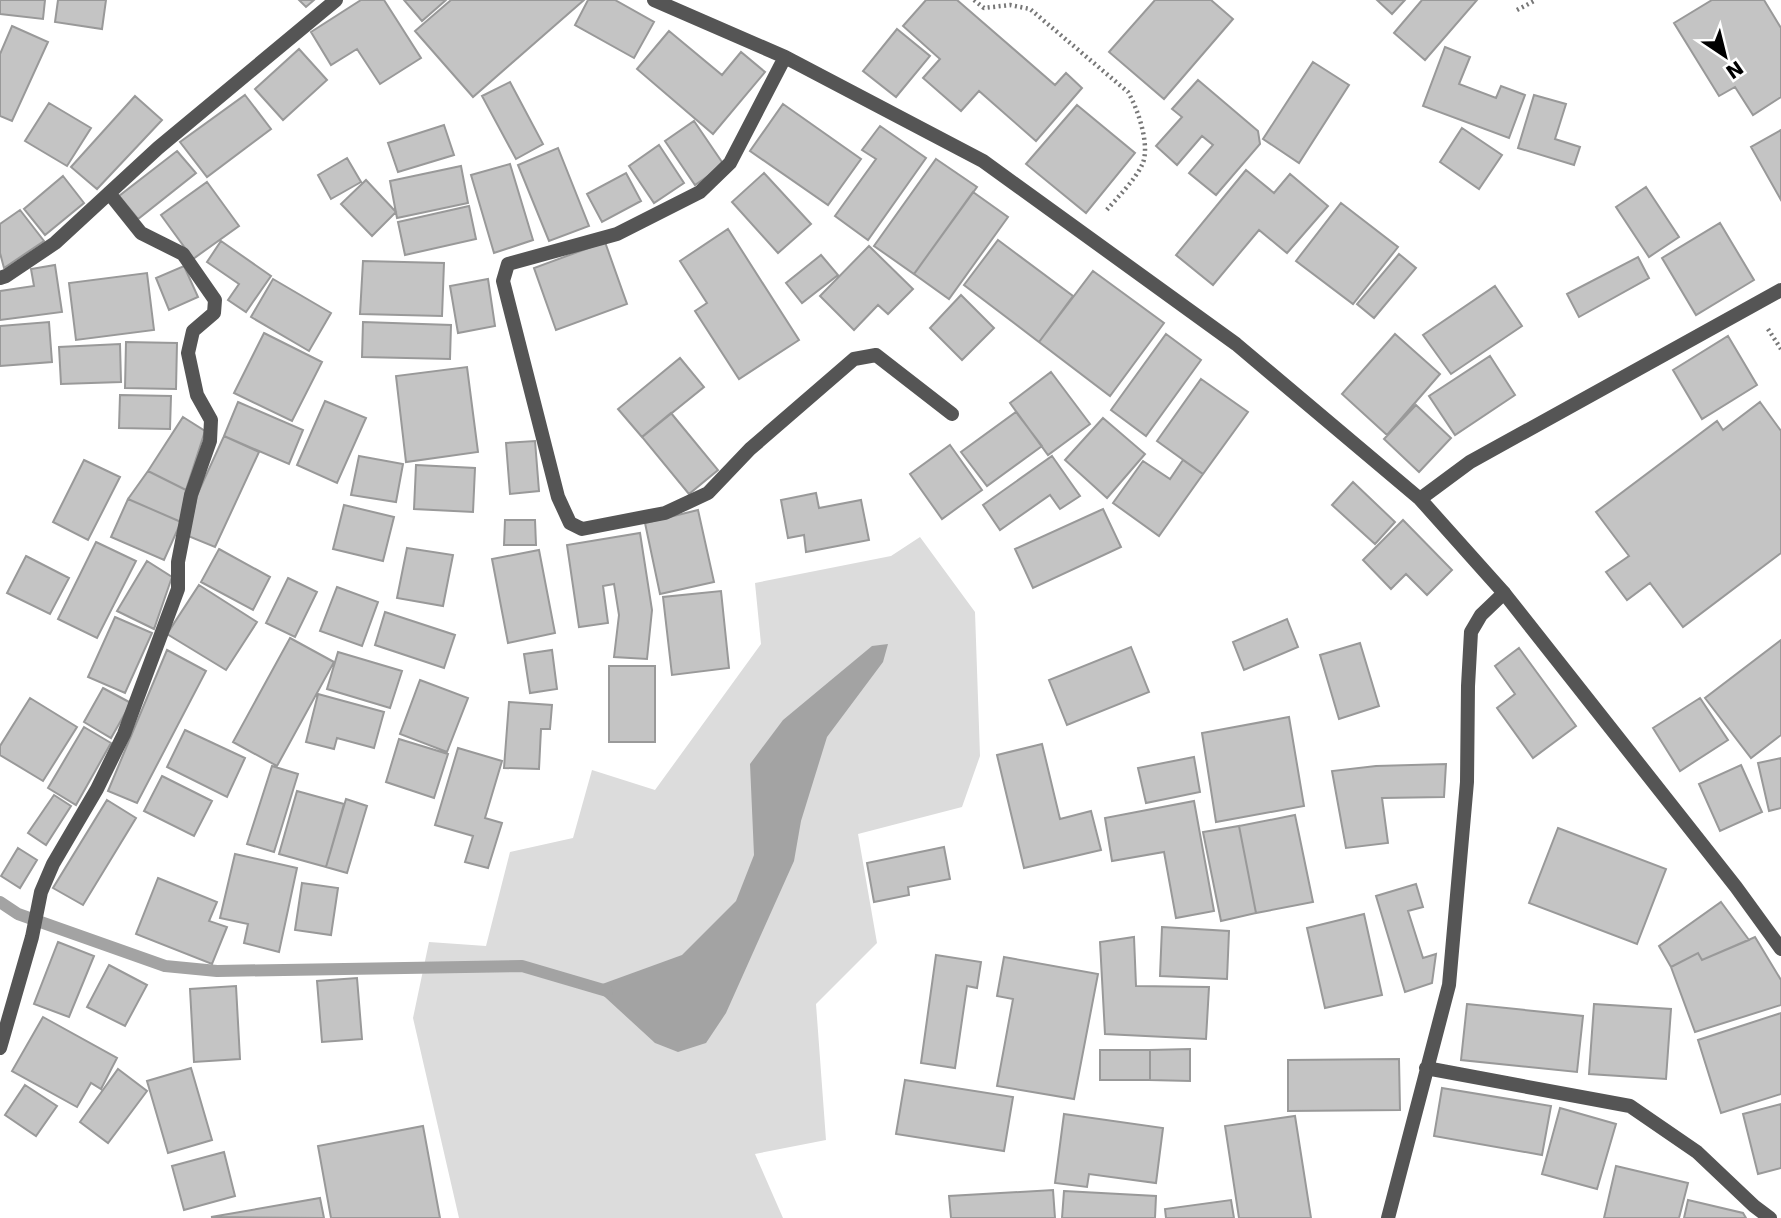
<svg xmlns="http://www.w3.org/2000/svg" width="1781" height="1218" viewBox="0 0 1781 1218" font-family="'DejaVu Sans',sans-serif">
  <style>
    .green { fill: #dcdcdc }
    .water { fill: #a3a3a3 }
    .lines { fill: none; stroke-linecap: round; stroke-linejoin: round }
    .stream { stroke: #a3a3a3; stroke-width: 12 }
    .building { fill: #c4c4c4; stroke: #999; stroke-width: 2 }
    .path { stroke: #777; stroke-width: 4.5; stroke-dasharray: 2 3.5; stroke-linecap: butt }
    .lane { stroke: #555; stroke-width: 14 }
    .street { stroke: #555; stroke-width: 14 }
  </style>
  <rect width="100%" height="100%" fill="#fff"/>
  <!-- green -->
  <path class="green" d="M920,537L975,612L980,756L962,807L858,834L877,943L816,1004L826,1140L755,1154L783,1218H459L413,1018L429,942L486,946L510,852L573,838L592,770L655,790L761,644L755,583L891,556Z"/>
  <!-- water -->
  <path class="water" d="M888,644L883,662L827,737L801,821L794,861L726,1013L706,1043L678,1052L655,1043L594,987L682,955L736,901L754,855L750,764L783,720L872,646Z"/>
  <g class="lines">
    <!-- stream -->
    <path class="stream" d="M0,902L18,914L165,966L217,971L522,966L607,991"/>
  </g>
  <!-- building -->
  <path class="building" d="M0,0H45L43,19L0,14Z
    M58,0H106L102,29L55,22Z
    M299,0H314L306,7Z
    M361,0H384L421,58L380,84L357,49L331,65L311,32Z
    M404,0H446L422,21Z
    M451,0H584L473,97L415,31Z
    M588,0H615L654,22L634,58L575,25Z
    M926,0H957L1055,85L1066,73L1082,88L1036,141L979,91L961,111L923,78L940,59L903,26Z
    M1155,0H1211L1233,19L1164,99L1109,52Z
    M1377,0H1405L1392,14Z
    M1422,0H1477L1425,60L1394,33Z
    M1712,0H1764L1781,28V97L1753,115L1735,87L1719,96L1674,23Z
    M12,26L48,42L12,121L0,116V54Z
    M897,29L930,56L896,97L863,71Z
    M669,31L722,75L741,52L765,72L713,134L637,69Z
    M1445,47L1470,57L1459,84L1496,98L1501,86L1525,95L1509,138L1423,106Z
    M299,49L327,80L283,120L255,89Z
    M1313,62L1349,85L1299,163L1263,139Z
    M1198,80L1258,131L1260,144L1216,195L1189,173L1213,145L1202,136L1177,165L1156,146L1182,117L1172,109Z
    M510,82L543,144L516,159L482,96Z
    M245,95L271,129L207,177L180,142Z
    M1534,95L1566,104L1555,139L1580,147L1574,165L1518,148Z
    M135,96L162,120L97,189L71,167Z
    M49,103L91,128L67,166L25,141Z
    M783,104L861,159L828,205L750,151Z
    M1077,105L1135,153L1086,213L1026,164Z
    M694,121L724,165L695,185L665,141Z
    M444,125L454,155L398,172L388,143Z
    M880,126L926,158L868,240L835,216L876,159L862,150Z
    M1462,128L1502,155L1479,189L1440,162Z
    M1781,130V200L1751,147Z
    M659,145L684,183L654,203L629,166Z
    M558,148L589,226L549,241L518,165Z
    M177,151L196,173L138,219L119,196Z
    M347,158L361,182L331,199L318,175Z
    M936,159L977,187L914,274L874,246Z
    M510,164L533,240L494,253L471,175Z
    M461,166L468,203L397,218L390,181Z
    M1246,170L1274,193L1290,174L1328,206L1287,253L1259,230L1213,285L1176,255Z
    M626,173L641,201L602,222L587,194Z
    M764,173L811,224L778,253L732,202Z
    M63,176L84,203L45,235L24,209Z
    M366,180L396,212L372,236L341,204Z
    M207,182L239,226L193,259L161,215Z
    M1646,187L1679,237L1649,257L1616,207Z
    M973,192L1008,217L949,299L914,274Z
    M1341,203L1398,247L1353,304L1296,261Z
    M469,206L476,239L405,255L398,222Z
    M20,210L44,241L4,268L0,253V224Z
    M1720,223L1754,280L1696,315L1662,258Z
    M728,229L799,340L739,379L695,311L707,303L680,261Z
    M998,240L1073,296L1039,342L964,285Z
    M221,241L271,276L246,312L228,300L239,284L207,262Z
    M605,242L627,304L556,330L534,268Z
    M869,246L913,289L888,314L878,305L854,330L820,296Z
    M1399,254L1416,268L1374,318L1357,304Z
    M821,255L838,275L802,303L786,283Z
    M1638,257L1649,278L1579,317L1567,294Z
    M363,261L444,263L442,316L360,314Z
    M55,265L62,312L0,320V291L34,286L31,269Z
    M184,266L198,297L169,310L156,278Z
    M1093,271L1164,323L1110,396L1039,342Z
    M147,273L154,330L76,340L69,283Z
    M273,279L331,313L309,351L251,317Z
    M488,279L495,326L458,333L450,286Z
    M1495,286L1522,326L1451,374L1423,335Z
    M961,295L994,328L962,360L930,328Z
    M49,322L52,362L0,366V326Z
    M363,322L451,325L450,359L362,357Z
    M264,333L322,362L292,421L234,393Z
    M1166,334L1201,360L1146,436L1111,410Z
    M1395,334L1440,374L1387,435L1342,394Z
    M1728,336L1757,385L1702,419L1673,370Z
    M126,342L177,343L176,389L125,388Z
    M120,344L121,382L61,384L59,347Z
    M1490,356L1515,395L1455,435L1429,396Z
    M680,358L704,387L642,437L618,409Z
    M467,367L478,452L406,462L396,376Z
    M1051,372L1090,424L1048,455L1010,403Z
    M1201,379L1248,412L1203,474L1157,441Z
    M120,395L171,396L170,429L119,428Z
    M325,401L366,418L337,483L297,465Z
    M238,402L303,430L289,464L224,436Z
    M1760,402L1781,431V553L1683,627L1650,583L1627,600L1606,572L1629,556L1596,512L1717,421L1723,430Z
    M1416,405L1451,438L1419,472L1384,439Z
    M1016,412L1042,446L987,486L961,452Z
    M671,413L718,470L689,494L642,437Z
    M183,417L205,431L186,490L148,471Z
    M1103,418L1145,454L1107,498L1065,460Z
    M224,436L259,452L215,547L188,536L197,495Z
    M535,441L539,491L510,494L506,443Z
    M950,445L982,490L942,519L910,474Z
    M359,456L403,464L396,502L351,495Z
    M1052,456L1080,496L1060,509L1050,495L1000,530L983,505Z
    M84,460L120,477L88,540L53,522Z
    M1183,460L1203,474L1159,536L1113,503L1143,461L1170,479Z
    M416,465L475,468L473,512L414,509Z
    M148,471L186,490L181,522L128,499Z
    M1353,482L1395,522L1375,544L1332,505Z
    M816,493L819,508L861,500L869,540L806,552L804,535L788,538L781,500Z
    M128,499L181,522L164,560L111,537Z
    M344,505L394,517L383,561L333,549Z
    M1103,509L1121,547L1033,588L1015,549Z
    M698,510L714,582L660,594L645,523Z
    M505,520H535L536,545H504Z
    M1403,520L1452,570L1427,595L1406,574L1391,589L1363,560Z
    M640,533L652,610L647,659L614,657L619,615L614,584L603,586L608,623L579,627L567,545Z
    M96,542L136,561L97,638L58,619Z
    M407,548L453,555L443,606L397,598Z
    M219,549L270,577L253,610L201,582Z
    M539,550L555,633L508,643L492,559Z
    M26,556L69,578L50,614L7,593Z
    M147,561L172,577L154,629L117,611Z
    M288,578L317,592L295,637L266,623Z
    M199,585L257,622L226,670L167,634Z
    M337,587L378,602L362,646L320,631Z
    M721,591L729,668L672,675L663,597Z
    M385,612L455,635L444,668L375,645Z
    M115,617L152,633L125,693L88,677Z
    M1287,619L1298,647L1244,670L1233,642Z
    M290,638L334,662L277,766L233,742Z
    M1781,640V735L1751,758L1705,698Z
    M1360,643L1379,706L1339,719L1320,655Z
    M1131,647L1149,692L1067,725L1049,680Z
    M1519,648L1576,726L1533,758L1497,708L1515,694L1495,666Z
    M167,650L206,671L137,803L108,791Z
    M552,650L557,689L530,693L524,654Z
    M338,652L402,671L390,708L327,689Z
    M609,666H655V742H609Z
    M420,680L468,698L447,752L400,734Z
    M103,688L131,703L111,738L84,722Z
    M318,694L384,712L374,748L337,738L334,749L306,742Z
    M30,698L77,727L43,781L0,755V746Z
    M1700,698L1728,740L1680,771L1653,728Z
    M509,702L552,705L550,729H541L539,769L504,768Z
    M1289,717L1304,806L1216,822L1202,733Z
    M84,727L111,743L76,805L48,788Z
    M185,730L245,758L227,797L167,767Z
    M399,739L448,754L434,798L386,782Z
    M1042,744L1060,819L1091,811L1101,850L1024,868L997,755Z
    M458,748L502,761L485,818L502,823L488,868L465,862L473,836L435,825Z
    M1194,757L1200,792L1146,803L1138,768Z
    M1781,758V808L1769,811L1758,763Z
    M1446,764L1444,797L1382,798L1388,843L1346,848L1332,771L1376,766Z
    M1741,765L1762,812L1720,831L1699,784Z
    M272,766L298,774L274,852L247,844Z
    M162,776L212,801L194,836L144,811Z
    M297,791L344,804L326,867L279,854Z
    M54,795L71,806L46,845L28,833Z
    M346,799L367,806L347,873L326,867Z
    M107,800L136,818L83,905L53,888Z
    M1194,801L1214,911L1176,918L1164,852L1112,861L1105,818Z
    M1295,815L1313,902L1256,913L1239,826Z
    M1239,826L1256,913L1221,921L1203,832Z
    M1558,828L1666,869L1637,944L1529,903Z
    M944,847L950,879L908,887L909,895L874,902L867,863Z
    M18,848L37,860L20,888L1,876Z
    M235,854L297,868L279,952L244,943L248,924L220,918Z
    M158,878L217,902L209,921L227,927L212,964L136,934Z
    M302,883L338,888L331,935L295,930Z
    M1416,884L1423,907L1408,911L1423,958L1436,954L1432,983L1405,992L1376,896Z
    M1721,902L1749,940L1702,960L1698,953L1671,967L1659,946Z
    M1364,914L1382,995L1325,1008L1307,928Z
    M1162,927L1229,931L1227,979L1160,976Z
    M1134,937L1136,986L1209,987L1206,1039L1105,1034L1100,942Z
    M1755,937L1781,980V1005L1695,1032L1671,967L1698,953L1702,960Z
    M58,942L94,956L69,1017L34,1004Z
    M936,955L981,962L977,988L967,986L955,1068L921,1063Z
    M1004,957L1098,974L1074,1099L997,1086L1013,999L997,996Z
    M109,965L147,985L125,1026L87,1007Z
    M357,978L362,1039L322,1042L317,981Z
    M236,986L240,1059L194,1062L190,989Z
    M1467,1004L1583,1016L1577,1072L1461,1060Z
    M1594,1004L1671,1009L1666,1079L1589,1074Z
    M1781,1013V1094L1721,1113L1698,1040Z
    M43,1017L117,1058L101,1089L91,1083L77,1107L12,1071Z
    M1190,1049V1081L1150,1080V1050Z
    M1100,1050H1150V1080H1100Z
    M1399,1059L1400,1110L1288,1111V1060Z
    M191,1068L212,1140L168,1153L147,1081Z
    M118,1069L147,1091L108,1143L80,1122Z
    M905,1080L1013,1097L1004,1151L896,1134Z
    M25,1085L57,1106L36,1136L5,1115Z
    M1442,1088L1551,1106L1542,1155L1434,1136Z
    M1781,1104V1168L1758,1174L1743,1114Z
    M1560,1108L1616,1124L1597,1189L1542,1174Z
    M1064,1114L1163,1128L1156,1183L1089,1174L1087,1187L1055,1183Z
    M1295,1116L1311,1218H1239L1225,1126Z
    M423,1126L440,1218H331L318,1146Z
    M224,1152L235,1196L184,1210L172,1166Z
    M1616,1166L1688,1183L1679,1218H1604Z
    M1053,1190L1055,1218H951L949,1196Z
    M1064,1191L1156,1196L1155,1218H1062Z
    M320,1198L324,1218L211,1217Z
    M1231,1200L1234,1218H1166L1165,1209Z
    M1688,1200L1743,1213L1746,1218H1684Z"/>
  <g class="lines">
    <!-- path -->
    <path class="path" d="M974,0L984,8L1010,5L1030,9L1128,92C1138,109 1151,147 1142,165C1135,180 1116,199 1105,212
      M1517,10L1536,0
      M1768,329L1781,349"/>
    <!-- lane -->
    <path class="lane" d="M654,0L785,57L983,161L1236,344L1420,499L1504,593
      M785,57L730,163L700,192L617,234L508,264L503,281L558,497L570,523L582,529L665,513L708,493L750,449L854,359L876,355L952,414
      M0,278L6,276L55,243L158,148L336,0
      M1420,499L1470,462L1781,290
      M0,1048L32,937L41,892L53,864L97,789L124,734L178,589V562L191,495L210,441L211,420L197,395L188,353L193,331L214,313L215,300L183,254L141,233L109,193"/>
    <!-- street -->
    <path class="street" d="M1426,1068L1630,1106L1697,1152L1754,1206L1770,1218
      M1388,1218L1449,985L1467,782L1468,686L1471,632L1481,615L1504,593L1736,887L1781,949"/>
  </g>
  <!-- north arrow -->
  <g transform="translate(1725 56) rotate(145)" stroke="#ffffff" stroke-width="5" paint-order="stroke">
  <path d="M0-5L12 26L0 18L-12 26Z" fill="#000000"/>
  <text y="-10" font-size="19" font-weight="bold" text-anchor="middle" fill="#000000">N</text>
  </g>
</svg>
